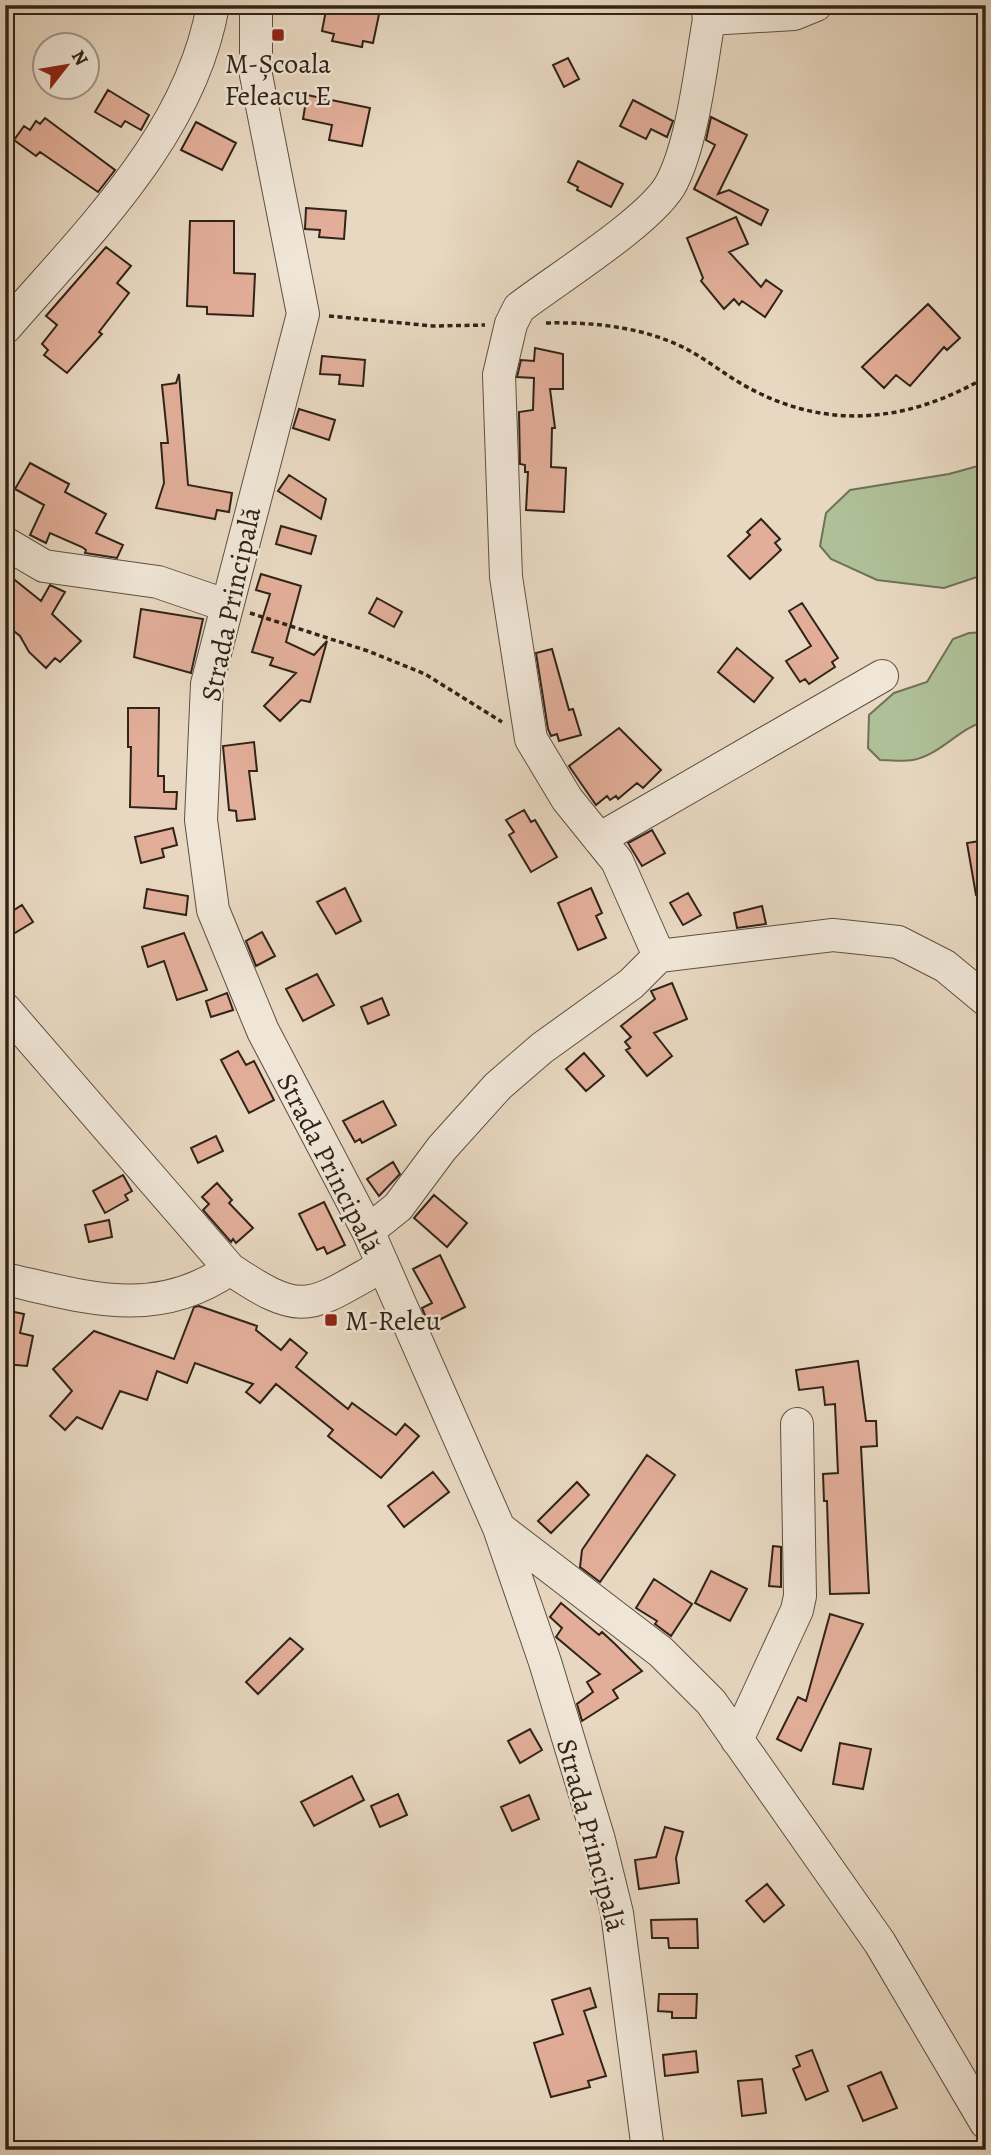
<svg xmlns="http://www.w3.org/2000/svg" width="991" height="2155" viewBox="0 0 991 2155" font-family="Alegreya,serif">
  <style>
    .green { fill: #afc098; stroke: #707258; stroke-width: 2 }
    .building { fill: #e2ae99; stroke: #302319; stroke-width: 2 }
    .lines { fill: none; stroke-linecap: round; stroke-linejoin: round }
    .minor-casing { stroke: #5e5043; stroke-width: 34 }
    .path { stroke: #302319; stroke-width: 3.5; stroke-dasharray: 5 3.5; stroke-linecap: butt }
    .minor { stroke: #f0e6d7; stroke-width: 32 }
    .poi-dot { fill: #8f2418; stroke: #f0e6d7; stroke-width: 2.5 }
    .labels { text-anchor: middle; stroke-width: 5; stroke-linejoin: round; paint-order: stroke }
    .poi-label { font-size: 28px; fill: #302319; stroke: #f0e6d7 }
    .street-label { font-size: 28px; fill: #302319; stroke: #f0e6d7 }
  </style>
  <rect width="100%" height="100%" fill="#e8d8c1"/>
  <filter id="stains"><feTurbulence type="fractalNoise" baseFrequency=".00286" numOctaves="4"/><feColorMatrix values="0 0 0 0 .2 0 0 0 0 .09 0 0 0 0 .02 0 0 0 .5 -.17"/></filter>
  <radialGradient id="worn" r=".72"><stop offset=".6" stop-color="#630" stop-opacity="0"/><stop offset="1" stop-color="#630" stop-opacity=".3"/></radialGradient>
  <!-- green -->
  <path class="green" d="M986,460V574L944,588L877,580L831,559L820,546L826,513L850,490L949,474L978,466Z
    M986,632V721C959,728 940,755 913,760C903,762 891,760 880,760L868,748L869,715L894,693L927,682L953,639L969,633Z"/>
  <!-- building -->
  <path class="building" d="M327,5H381L373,43L363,41L362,47L332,41L334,34L322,31Z
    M568,58L579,79L564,87L553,65Z
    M108,90L149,115L141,130L125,121L121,127L95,112Z
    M307,95L370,108L362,146L329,140L332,125L303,119Z
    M633,100L673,121L667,137L651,129L646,139L620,126Z
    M711,117L747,135L718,194L729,190L768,210L761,225L694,189L715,145L706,140Z
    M45,118L115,170L98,192L40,152L36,156L14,140L24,126L30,130L36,121L40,124Z
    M196,122L236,143L222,170L181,150Z
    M578,161L623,184L611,207L577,190L578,187L568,182Z
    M306,208L346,211L344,239L319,237L320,230L305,229Z
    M736,217L748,244L729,252L761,287L766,280L782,291L765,317L742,301L739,305L734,299L724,309L701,281L703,278L687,238Z
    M190,221H234V273L255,274L253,316L207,314V307L187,306Z
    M106,247L131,266L117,283L129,293L99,332L102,334L67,373L44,355L48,350L42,344L57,325L46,316Z
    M928,304L960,338L947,350L944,347L910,386L896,375L884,388L862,367Z
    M535,348L563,354V389H550L555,428H552L551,467L566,468L564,512L526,510L528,472H525V465L520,464L519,412L533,410L534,378L517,377L521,360L534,361Z
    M322,356L365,360L363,386L339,384L340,375L320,374Z
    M179,374L188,485L232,493L229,512L217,510L215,519L156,508L164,483L161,443H168L162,385L176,383Z
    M299,409L335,420L329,440L293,428Z
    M30,463L69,484L65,492L106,514L96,533L123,545L117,558L85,553L86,550L82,547L50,533L46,543L30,535L44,505L15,489Z
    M289,475L326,499L321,519L278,491Z
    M761,519L780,539L775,543L781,550L750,579L728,556L750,535L747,532Z
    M281,526L316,536L311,554L276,544Z
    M5,572L41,601L50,585L65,592L52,614L81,641L60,662L55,658L46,668L29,652L20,636L5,624Z
    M261,574L301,586L286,642L314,655L327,641L310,702L301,700L280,721L264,706L296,673L270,665L273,658L252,652L270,594L256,590Z
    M377,598L402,612L394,627L369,613Z
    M802,603L838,658L832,662L835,667L809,684L805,679L800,682L786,661L811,646L789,611Z
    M141,609L203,619L191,673L134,657Z
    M737,648L773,678L754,702L718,672Z
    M552,649L569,710L573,709L581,735L559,741L557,734L551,736L548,729L536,653Z
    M128,708H159L158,776H164V792H177L176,809L130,807L131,747H128Z
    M619,728L661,770L643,788L637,783L618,799L616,796L610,800L607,796L596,805L569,766Z
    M254,742L257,771H249L255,819L237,821L236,811L229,810L223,746Z
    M524,810L531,822L535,820L557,857L531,872L509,835L514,832L506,820Z
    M173,828L177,845L162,849L164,857L141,863L135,837Z
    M652,830L665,853L642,866L628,843Z
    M986,840V894L976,895L967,843Z
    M345,888L361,921L336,934L317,902Z
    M591,888L602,913L596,916L606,938L578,950L558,903Z
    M147,889L188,896L186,915L144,908Z
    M688,893L701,915L683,925L670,903Z
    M22,905L33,922L5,939V916Z
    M762,906L766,924L737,928L734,913Z
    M262,932L275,956L256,966L246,941Z
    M184,933L207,990L177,1000L164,961L148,967L142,947Z
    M317,974L334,1005L303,1021L286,989Z
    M672,983L687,1019L654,1033L672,1056L647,1076L626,1050L630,1048L625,1042L631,1037L621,1026L655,999L651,991Z
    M227,993L233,1010L211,1017L206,1001Z
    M382,998L389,1015L368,1024L361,1007Z
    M238,1051L246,1065L254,1061L274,1100L249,1113L221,1060Z
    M584,1053L604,1076L586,1091L566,1069Z
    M383,1101L396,1125L362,1143L360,1139L355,1142L343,1121Z
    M216,1136L223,1151L198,1163L191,1148Z
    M393,1162L400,1174L379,1196L367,1179Z
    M123,1175L132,1191L125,1195L128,1200L105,1213L93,1191Z
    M217,1183L232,1200L229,1203L253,1228L236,1243L233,1239L231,1242L203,1210L209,1204L202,1197Z
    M434,1195L467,1223L447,1247L414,1218Z
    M324,1202L345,1245L327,1254L324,1247L317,1250L299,1214Z
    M109,1220L112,1237L89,1242L85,1225Z
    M440,1255L465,1307L429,1325L422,1308L432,1303L413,1269Z
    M199,1306L257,1326L256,1330L281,1350L290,1339L307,1353L296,1367L348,1409L352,1403L396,1435L405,1424L419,1436L381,1478L328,1436L333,1430L276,1384L260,1403L246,1392L253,1384L195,1363L187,1383L157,1371L147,1400L120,1391L102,1429L77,1417L65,1430L50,1416L72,1391L53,1369L94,1331L174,1359L194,1307Z
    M5,1310L24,1314L20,1333L33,1336L27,1366L5,1364Z
    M858,1361L866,1421H876L877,1446L861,1447L869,1593L830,1594L827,1501H824L823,1474L838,1473L835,1404L825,1405L823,1387L799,1390L796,1370Z
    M647,1455L675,1475L600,1582L580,1567L582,1550Z
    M433,1472L449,1492L404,1527L388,1506Z
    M577,1482L589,1495L551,1533L538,1521Z
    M773,1546L781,1547V1587L769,1586Z
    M711,1571L747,1589L730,1621L695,1603Z
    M654,1579L692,1604L671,1636L655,1624L657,1621L636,1608Z
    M561,1603L599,1635L602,1632L615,1644L642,1671L613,1690L618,1698L582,1721L577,1704L593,1692L587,1682L600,1674L556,1637L562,1628L550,1617Z
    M830,1614L863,1624L801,1751L777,1739L798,1697L806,1701Z
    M290,1638L303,1649L258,1694L246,1682Z
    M530,1729L542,1750L520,1763L508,1741Z
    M840,1743L871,1749L863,1789L833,1784Z
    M352,1776L364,1800L314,1826L301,1802Z
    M398,1794L407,1815L380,1827L371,1806Z
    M529,1795L539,1819L512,1831L501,1807Z
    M665,1827L683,1832L676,1858L679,1883L639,1889L635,1860L656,1857Z
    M767,1884L784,1905L764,1922L746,1901Z
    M697,1919L698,1948H669L668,1938H652L651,1920Z
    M590,1988L596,2007L584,2011L606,2076L588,2081L590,2087L551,2097L534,2043L563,2034L552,2000Z
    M659,1994H697L696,2018H672V2012L658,2011Z
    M812,2050L828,2091L806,2100L793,2069L800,2066L796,2056Z
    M696,2051L698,2072L665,2076L663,2055Z
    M881,2072L897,2108L863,2121L848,2086Z
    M762,2079L766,2113L742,2116L738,2081Z"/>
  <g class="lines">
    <!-- minor casing -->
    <g class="minor-casing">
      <path id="minor" d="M256,5V75L303,314L207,684L201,820L213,910L263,1031L368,1231L499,1528L545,1662L599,1840L617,1913L648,2150
        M709,19L794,14L816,5
        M5,328C87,233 191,134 213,5
        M5,543L44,566L158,582L225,605
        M599,839L882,676
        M659,956L617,861L567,799L531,739L506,577L499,375L511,324L519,308C555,280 654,219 672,182C693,141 701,65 709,19L707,5
        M5,1009L230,1269C304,1319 309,1307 382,1266
        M368,1231L398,1207L442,1148L498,1086L542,1048L631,984L659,956L833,935L898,942L945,966L986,1000
        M5,1279C86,1297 155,1321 230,1269
        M499,1528L661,1652L711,1702L880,1943L986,2123
        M737,1740L797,1610L800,1596L797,1424"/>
    </g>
    <!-- path -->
    <path class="path" d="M329,316L433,326L485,325
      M546,323C590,322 635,326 676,344C702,355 724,375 749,388C829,431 909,422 986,377
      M250,613L368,651L425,674L502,722"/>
    <!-- minor -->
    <use href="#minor" class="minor"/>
  </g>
  <!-- markers -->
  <g class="poi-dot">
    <rect x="271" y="28" width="14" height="14" rx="3.5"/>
    <rect x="324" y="1313" width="14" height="14" rx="3.5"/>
  </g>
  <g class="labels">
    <!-- poi labels -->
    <g class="poi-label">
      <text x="278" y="73">M-Școala<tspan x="278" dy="32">Feleacu E</tspan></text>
      <text x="345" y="1330" text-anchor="start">M-Releu</text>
    </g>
    <!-- street labels -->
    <g class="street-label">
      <text transform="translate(230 604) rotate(-78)" y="10">Strada Principală</text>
      <text transform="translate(330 1163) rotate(63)" y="10">Strada Principală</text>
      <text transform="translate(592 1835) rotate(75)" y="10">Strada Principală</text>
    </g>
  </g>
  <!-- margin -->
  <rect width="991" height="2155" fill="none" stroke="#e8d8c1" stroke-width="28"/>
  <rect x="7" y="7" width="977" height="2141" fill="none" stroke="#302319" stroke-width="3.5"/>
  <rect x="14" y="14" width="963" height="2127" fill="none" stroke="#302319" stroke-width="2"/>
  <!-- north arrow -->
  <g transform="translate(66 66) rotate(59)"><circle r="33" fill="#f0e6d7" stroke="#a3988b" stroke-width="2"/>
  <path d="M0-5L12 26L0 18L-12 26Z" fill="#8f2418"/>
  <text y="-10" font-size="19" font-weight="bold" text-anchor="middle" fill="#302319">N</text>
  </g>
  <rect width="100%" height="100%" filter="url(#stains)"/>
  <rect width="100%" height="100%" fill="url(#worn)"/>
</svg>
